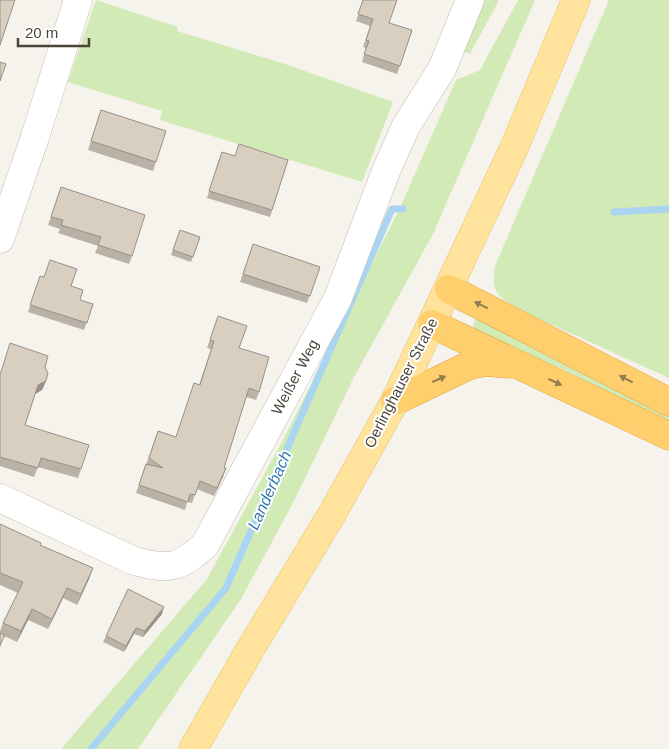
<svg xmlns="http://www.w3.org/2000/svg" width="669" height="749" viewBox="0 0 669 749" font-family="Arial,sans-serif">
  <style>
    .green { fill: #d2eab5 }
    .lines { fill: none; stroke-linecap: round; stroke-linejoin: round }
    .stream { stroke: #a9d4f2; stroke-width: 7 }
    .minor-casing { stroke: #c2bbae; stroke-width: 29 }
    .major-casing { stroke: #e6c16a; stroke-width: 29 }
    .highway-casing { stroke: #e0a43c; stroke-width: 29 }
    .minor { stroke: #fff; stroke-width: 28 }
    .major { stroke: #ffe39c; stroke-width: 28 }
    .highway { stroke: #ffcf6e; stroke-width: 28 }
    .wall { fill: #bab2a6 }
    .shaded-wall { fill: #979187 }
    .building { fill: #d8cfc1; stroke: #979187 }
    .oneway { fill: #937c4e }
    .labels { text-anchor: middle; stroke-width: 4; stroke-linejoin: round; paint-order: stroke }
    .street-label { font-size: 15px; fill: #4b4439; stroke: #fff }
    .water-label { font-size: 16px; font-style: italic; fill: #2e7ab2; stroke: #fff }
  </style>
  <rect width="100%" height="100%" fill="#f6f3ec"/>
  <!-- green -->
  <path class="green" d="M96,0L178,27L177,31L285,64L393,102L362,182L160,120L162,111L68,82Z
    M483,0H499L470,54L463,51Z
    M518,0H535L433,234L354,377L293,503L241,599L138,749H61L207,579L284,438L399,210L456,80L480,70Z
    M609,0H669V378L513,307C494,292 492,290 495,266Z
    M475,320H484L669,416V423L569,372L475,331L473,326Z"/>
  <g class="lines">
    <!-- stream -->
    <path class="stream" d="M614,212L669,209
      M91,749L226,588L392,209H403"/>
    <!-- minor casing -->
    <g class="minor-casing">
      <path id="minor" d="M0,239L35,137L78,0
        M0,498L134,561C169,570 178,569 205,545L338,298L386,171L406,126L442,69L470,0"/>
    </g>
    <!-- major casing -->
    <g class="major-casing">
      <path id="major" d="M193,749L248,653L332,514L395,401L514,148L576,0"/>
    </g>
    <!-- highway casing -->
    <g class="highway-casing">
      <path id="highway" d="M449,289L669,402
        M432,324L669,436
        M395,401L470,365L485,362L510,364"/>
    </g>
    <!-- minor -->
    <use href="#minor" class="minor"/>
    <!-- major -->
    <use href="#major" class="major"/>
    <!-- highway -->
    <use href="#highway" class="highway"/>
  </g>
  <!-- wall -->
  <path class="wall" d="M363,0L389,23L412,30L397,74L362,62L366,48L363,47L370,26L356,21Z
    M101,110L156,162L153,171L88,150Z
    M235,156L288,160L270,217L207,198L219,159Z
    M61,187L132,256L129,264L95,253L98,246L58,233L60,229L48,225Z
    M180,230L200,237L191,262L171,255Z
    M253,244L320,267L307,303L240,282Z
    M40,276L71,286L80,300L93,304L84,330L28,312Z
    M215,324L239,348L259,392L256,400L246,397L224,468H226L214,496L197,489L192,503L187,502L185,510L136,493L158,431L176,437L199,385L211,349L207,348Z
    M45,367L46,381L42,390L35,394L25,425L81,469L78,478L38,467L34,477L0,466V374Z
    M0,524L40,545L93,568L89,579L77,605L63,598L48,629L28,620L17,642L4,636L0,648V631L3,623L18,593L0,585Z
    M162,614L143,637L134,634L124,652L103,642L106,636Z"/>
  <!-- shaded-wall -->
  <path class="shaded-wall" d="M46,381L42,390L35,394L38,385Z
    M226,468L223,477L214,496L217,488Z
    M93,568L89,579L77,605L81,594Z
    M67,588L63,598L48,629L52,619Z
    M164,607L162,614L143,637L145,631Z
    M32,609L28,620L17,642L21,631Z
    M136,628L134,634L124,652L126,646Z"/>
  <!-- building -->
  <path class="building" d="M0,0H15L0,45Z
    M363,0H397L389,23L412,30L400,66L364,54L369,41L366,40L373,19L358,14Z
    M0,62L6,64L0,81Z
    M101,110L166,131L156,162L91,141Z
    M239,144L288,160L272,210L209,191L222,152L235,156Z
    M61,187L145,215L132,256L98,245L101,237L61,225L63,220L51,217Z
    M180,230L200,237L193,257L173,250Z
    M253,244L320,267L310,296L243,274Z
    M50,260L77,269L71,286L83,290L80,300L93,304L87,323L30,305L40,276L44,277Z
    M218,316L247,326L239,348L269,357L259,392L249,388L224,468H226L217,488L200,481L195,495L190,494L188,502L139,485L146,464L163,468L149,458L158,431L176,437L194,383L200,385L214,341L210,340Z
    M10,343L48,356L45,367L48,373L46,381L38,385L25,425L89,445L81,469L41,458L38,468L0,457V375Z
    M0,524L41,543L40,545L93,568L81,594L67,588L52,619L32,609L21,631L3,623L23,582L0,573Z
    M128,589L164,607L145,631L136,628L126,646L106,636Z
    M0,633L5,635L0,645Z"/>
  <!-- one-way arrows -->
  <defs><path id="oneway-solid" d="M-6-.8H1V-3.2L6.5 0L1 3.2V.8H-6Z" transform="scale(1.25)"/></defs>
  <g class="oneway">
    <use href="#oneway-solid" transform="translate(481 305) rotate(-153)"/>
    <use href="#oneway-solid" transform="translate(439 379) rotate(-24)"/>
    <use href="#oneway-solid" transform="translate(626 379) rotate(-153)"/>
    <use href="#oneway-solid" transform="translate(555 382) rotate(25)"/>
  </g>
  <g class="labels">
    <!-- street labels -->
    <g class="street-label">
      <text transform="translate(295 377) rotate(-62)" y="5">Weißer Weg</text>
      <text transform="translate(401 383) rotate(-63)" y="5">Oerlinghauser Straße</text>
    </g>
    <!-- water labels -->
    <g class="water-label">
      <text transform="translate(269 490) rotate(-66)" y="6">Landerbach</text>
    </g>
  </g>
  <!-- scale -->
  <path d="M18 38v8h71v-8" fill="none" stroke="#4b4439" stroke-width="2.5"/>
  <text x="25" y="38" font-size="15" fill="#4b4439" stroke="#ffffff" stroke-width="4" paint-order="stroke">20 m</text>
</svg>
